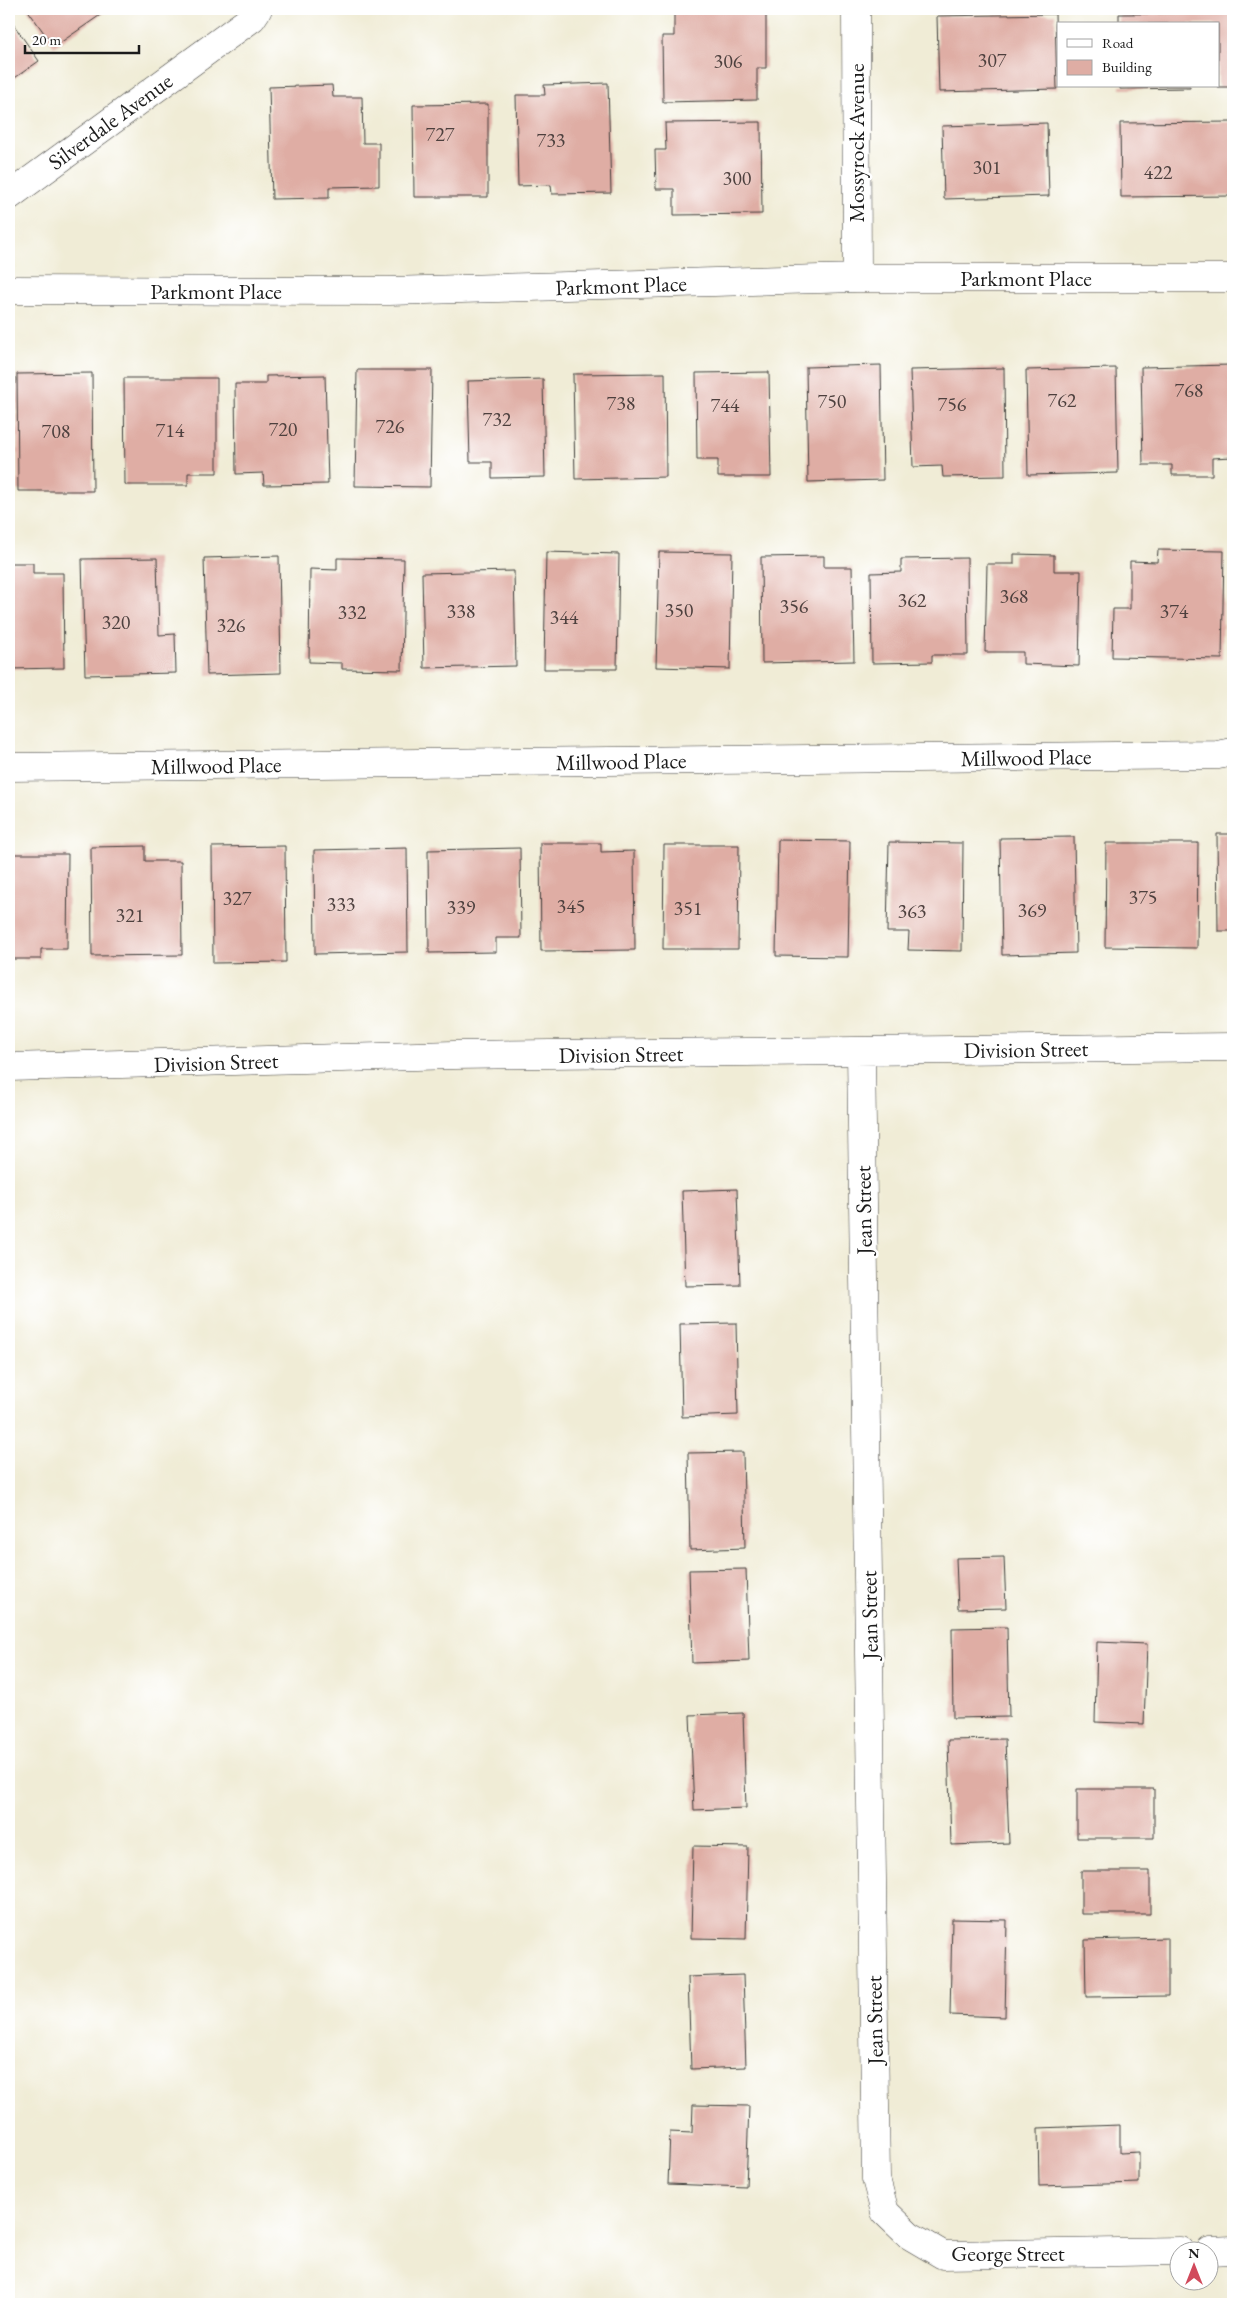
<svg xmlns="http://www.w3.org/2000/svg" width="1242" height="2313" viewBox="0 0 1242 2313" font-family="'EB Garamond',serif">
  <style>
    .building { fill: #dfada4 }
    .lines { fill: none; stroke-linecap: round; stroke-linejoin: round }
    .minor-casing { stroke: #3c3b38; stroke-width: 29 }
    .minor { stroke: #fff; stroke-width: 28 }
    .labels { text-anchor: middle; stroke-width: 5; stroke-linejoin: round; paint-order: stroke }
    .number-label { font-size: 20px; fill: #4d403e }
    .street-label { font-size: 22px; fill: #1c1c1c; stroke: #fff }
  </style>
  <rect width="100%" height="100%" fill="#fff"/>
  <filter id="ink" filterUnits="userSpaceOnUse"><feTurbulence type="fractalNoise" baseFrequency=".02" numOctaves="2"/><feDisplacementMap in="SourceGraphic" scale="10" xChannelSelector="R" yChannelSelector="G"/><feConvolveMatrix kernelMatrix="1 2 1 2 8 2 1 2 1" color-interpolation-filters="sRGB"/></filter>
  <filter id="wash" filterUnits="userSpaceOnUse"><feTurbulence type="fractalNoise" baseFrequency=".0096" numOctaves="4" result="noise"/><feDisplacementMap in="SourceGraphic" scale="20" xChannelSelector="R" yChannelSelector="G"/><feGaussianBlur stdDeviation="1.12" result="paint"/><feColorMatrix in="noise" values="0 0 0 0 0 0 0 0 0 0 0 0 0 0 0 0 0 1.4 0 .05"/><feComposite in="paint" operator="in"/></filter>
  <g filter="url(#wash)">
    <rect width="100%" height="100%" fill="#f0ecd6"/>
    <g id="blocks">
      <!-- building -->
      <path class="building" d="M27,9H109L54,47Z
        M674,9H766V68H757V100L663,102L662,36H674Z
        M1233,13V87H1218V24H1119V14Z
        M1055,14L1057,89L939,92L937,16Z
        M9,18L39,61L9,82Z
        M608,83L611,193L552,194L551,185L518,186L516,95H545L544,85Z
        M332,85L333,97H362L363,143H379V186L329,187V198L272,199L269,87Z
        M1120,86H1190V88L1120,89Z
        M488,104V197H414L413,105Z
        M761,122L762,214L674,215V189H656L655,150H666L665,123Z
        M1233,122V196L1121,197L1120,123Z
        M1047,123L1049,196L944,199L942,126Z
        M881,365L883,480L808,482L806,367Z
        M1231,365L1233,457L1212,458V475H1172V465H1143L1141,367Z
        M1004,368L1005,476L943,477L942,466L913,467L910,370Z
        M1116,368L1118,473L1028,475L1026,370Z
        M357,370H432L430,487L355,486Z
        M769,372L771,477H718V460H697L696,373Z
        M92,373L93,491H18L17,374Z
        M665,373L666,477L575,479L573,374Z
        M325,375L328,484L264,485L263,473L236,474L235,384H266V376Z
        M124,378H217V473H188V485H125Z
        M543,379L545,477L492,478V462H470L468,381Z
        M1158,550L1224,551L1222,659L1112,657L1113,609H1130V561L1157,562Z
        M546,552L619,554L617,669H544Z
        M659,552L732,553L730,669L656,667Z
        M1014,554L1054,555V571H1081L1079,666L1023,664V652H985L987,564H1014Z
        M279,556L281,673L207,675L204,558Z
        M824,556V567H852L854,661L762,663L761,557Z
        M157,558L159,635L175,634L176,673L85,675L82,559Z
        M337,558L404,559L402,670L342,669V663L309,662L310,569L337,570Z
        M967,558L968,655H932V662L872,663L871,573L901,572V559Z
        M9,563H33V573H63L64,668L9,669Z
        M514,571L516,666L424,668L422,573Z
        M1217,834H1233V931H1218Z
        M1074,837L1076,953L1002,955L1000,838Z
        M778,840L850,841L848,957L776,956Z
        M889,842L963,843L962,951L908,950L909,932H887Z
        M540,843H601V852L634,851L635,950L541,951Z
        M1106,843H1198L1197,948L1105,947Z
        M664,845H739L738,949H663Z
        M145,846V861H181L182,955L92,956L91,847Z
        M285,846L286,962L213,963L212,847Z
        M407,848L408,952L315,954L314,850Z
        M520,848L521,938H496V952L429,953L428,850Z
        M9,854H68L67,949H41V959H9Z
        M737,1189L740,1285L685,1286L682,1191Z
        M736,1323L738,1415L682,1417L680,1324Z
        M743,1452L745,1548L690,1550L688,1453Z
        M1004,1557L1006,1608L958,1609L956,1558Z
        M746,1569L749,1661L692,1663L689,1570Z
        M1007,1627L1009,1717L953,1718L952,1628Z
        M1097,1642L1147,1644L1144,1724L1095,1722Z
        M743,1713L746,1808L694,1810L690,1715Z
        M1005,1739L1009,1843L951,1845L948,1740Z
        M1077,1789H1154V1838H1077Z
        M693,1846L748,1847L746,1939L691,1938Z
        M1081,1871H1150V1914H1081Z
        M952,1919L1007,1920L1005,2017L950,2015Z
        M1168,1938V1996L1086,1997L1085,1940Z
        M743,1975L746,2067L691,2069L688,1977Z
        M693,2105L749,2106L746,2187L668,2184L670,2132L692,2133Z
        M1120,2125V2153L1139,2152V2183L1039,2186L1038,2128Z"/>
    </g>
  </g>
  <g filter="url(#ink)">
    <use href="#blocks" fill-opacity="0" stroke="#3c3b38" stroke-width="1"/>
    <g class="lines">
      <!-- minor casing -->
      <g class="minor-casing">
        <path id="minor" d="M856,9L857,278
          M9,196L252,18L258,9
          M9,290L389,291L857,278H1233
          M9,767L1218,755L1233,752
          M861,1051L876,2179L885,2212L909,2235L943,2255L1180,2251
          M9,1067L454,1055L1233,1047
          M1210,2251L1233,2250"/>
      </g>
      <!-- minor -->
      <use href="#minor" class="minor"/>
    </g>
  </g>
  <g class="labels">
    <!-- number labels -->
    <g class="number-label">
      <text x="992" y="67">307</text>
      <text x="728" y="68">306</text>
      <text x="440" y="141">727</text>
      <text x="551" y="147">733</text>
      <text x="987" y="174">301</text>
      <text x="1158" y="179">422</text>
      <text x="737" y="185">300</text>
      <text x="1189" y="397">768</text>
      <text x="1062" y="407">762</text>
      <text x="832" y="408">750</text>
      <text x="621" y="410">738</text>
      <text x="952" y="411">756</text>
      <text x="725" y="412">744</text>
      <text x="497" y="426">732</text>
      <text x="390" y="433">726</text>
      <text x="283" y="436">720</text>
      <text x="170" y="437">714</text>
      <text x="56" y="438">708</text>
      <text x="1014" y="603">368</text>
      <text x="912" y="607">362</text>
      <text x="794" y="613">356</text>
      <text x="679" y="617">350</text>
      <text x="461" y="618">338</text>
      <text x="1174" y="618">374</text>
      <text x="352" y="619">332</text>
      <text x="564" y="624">344</text>
      <text x="116" y="629">320</text>
      <text x="231" y="632">326</text>
      <text x="1143" y="904">375</text>
      <text x="237" y="905">327</text>
      <text x="341" y="911">333</text>
      <text x="571" y="913">345</text>
      <text x="461" y="914">339</text>
      <text x="688" y="915">351</text>
      <text x="1032" y="917">369</text>
      <text x="912" y="918">363</text>
      <text x="130" y="922">321</text>
    </g>
    <!-- street labels -->
    <g class="street-label">
      <text transform="translate(110 121) rotate(-36)" y="8">Silverdale Avenue</text>
      <text transform="translate(856 143) rotate(-90)" y="8">Mossyrock Avenue</text>
      <text x="1026" y="286">Parkmont Place</text>
      <text transform="translate(621 285) rotate(-2)" y="8">Parkmont Place</text>
      <text x="216" y="299">Parkmont Place</text>
      <text transform="translate(1026 757) rotate(-1)" y="8">Millwood Place</text>
      <text transform="translate(621 761) rotate(-1)" y="8">Millwood Place</text>
      <text transform="translate(216 765) rotate(-1)" y="8">Millwood Place</text>
      <text transform="translate(1026 1049) rotate(-1)" y="8">Division Street</text>
      <text transform="translate(621 1054) rotate(-1)" y="8">Division Street</text>
      <text transform="translate(216 1062) rotate(-2)" y="8">Division Street</text>
      <text transform="translate(863 1210) rotate(-91)" y="8">Jean Street</text>
      <text transform="translate(869 1615) rotate(-91)" y="8">Jean Street</text>
      <text transform="translate(874 2020) rotate(-91)" y="8">Jean Street</text>
      <text x="1008" y="2261">George Street</text>
    </g>
  </g>
  <!-- margin -->
  <rect width="1242" height="2313" fill="none" stroke="#fff" stroke-width="30"/>
  <!-- legend -->
  <rect x="1057" y="22" width="162" height="65" fill="#ffffff" stroke="#a4a4a4"/>
  <rect x="1067" y="39" width="25" height="8" fill="#ffffff" stroke="#a4a4a4"/>
  <text x="1102" y="48" font-size="15" fill="#1c1c1c">Road</text>
  <rect x="1067" y="60" width="25" height="15" fill="#dfada4" stroke="#a4a4a4"/>
  <text x="1102" y="72" font-size="15" fill="#1c1c1c">Building</text>
  <!-- north arrow -->
  <g transform="translate(1194 2266)"><circle r="24" fill="#ffffff" stroke="#a4a4a4"/>
  <path d="M0-4L9 19L0 12L-9 19Z" fill="#d1495b"/>
  <text y="-8" font-size="14" font-weight="bold" text-anchor="middle" fill="#1c1c1c">N</text>
  </g>
  <!-- scale -->
  <path d="M25 45v8h114v-8" fill="none" stroke="#1c1c1c" stroke-width="2.5"/>
  <text x="32" y="45" font-size="15" fill="#1c1c1c" stroke="#ffffff" stroke-width="4" paint-order="stroke">20 m</text>
</svg>
